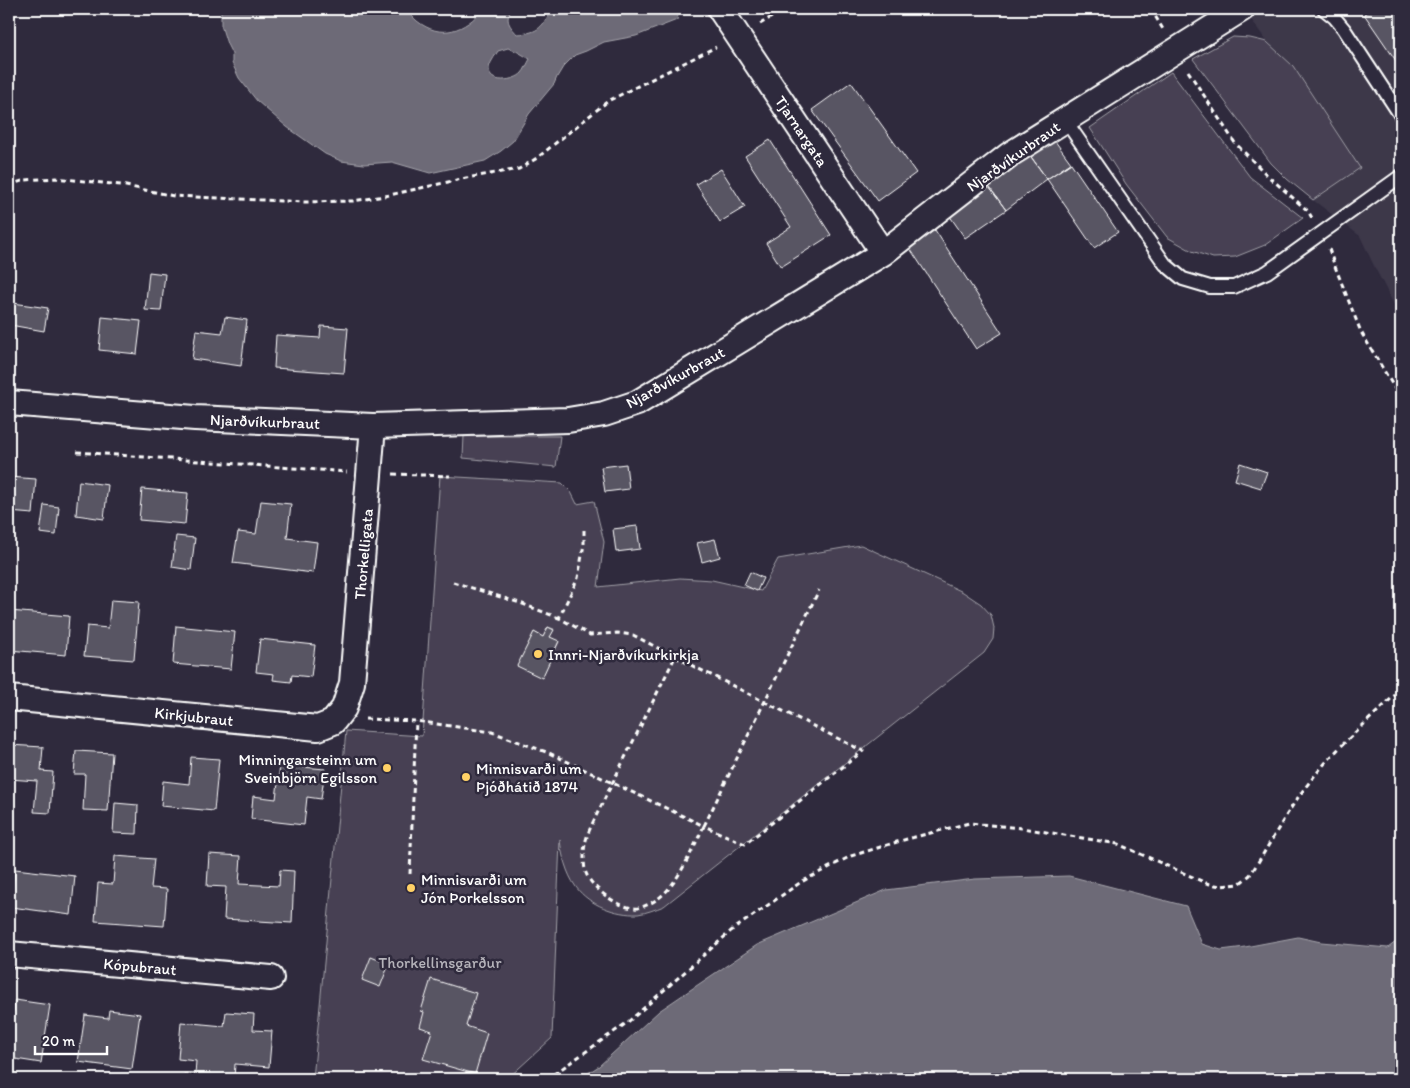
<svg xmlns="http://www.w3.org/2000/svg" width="1410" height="1088" viewBox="0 0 1410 1088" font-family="Itim,sans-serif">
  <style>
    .built { fill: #3c3749 }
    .green { fill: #464152; stroke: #a2a0a8; fill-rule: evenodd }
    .water { fill: #6d6a77; stroke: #a7a6ad; fill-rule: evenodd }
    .building { fill: #595564; stroke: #fff }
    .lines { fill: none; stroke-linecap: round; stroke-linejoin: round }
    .lane-casing { stroke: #fff; stroke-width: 16 }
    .street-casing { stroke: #fff; stroke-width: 28 }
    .path { stroke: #fff; stroke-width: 3; stroke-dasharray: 5 4; stroke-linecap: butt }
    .lane { stroke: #2f2a3d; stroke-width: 12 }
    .street { stroke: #2f2a3d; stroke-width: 24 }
    .poi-dot { fill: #ffd166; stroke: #2f2a3d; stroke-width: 2 }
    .labels { text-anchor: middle; stroke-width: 5; stroke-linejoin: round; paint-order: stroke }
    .street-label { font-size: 16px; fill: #fff; stroke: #2f2a3d }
    .poi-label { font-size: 16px; fill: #fff; stroke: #2f2a3d; text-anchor: start }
    .park-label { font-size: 16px; fill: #b5b3ba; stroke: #2f2a3d }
  </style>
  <rect width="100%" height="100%" fill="#2f2a3d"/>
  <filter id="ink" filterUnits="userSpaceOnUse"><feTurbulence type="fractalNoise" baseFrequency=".02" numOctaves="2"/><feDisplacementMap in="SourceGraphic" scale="10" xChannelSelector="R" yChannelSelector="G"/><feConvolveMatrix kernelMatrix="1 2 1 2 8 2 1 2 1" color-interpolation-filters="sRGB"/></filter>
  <g filter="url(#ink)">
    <!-- built -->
    <path class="built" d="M1244,9H1401V318L1375,268L1360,236L1313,200L1360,168L1293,66L1267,42Z"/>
    <!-- green -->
    <path class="green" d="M1233,37L1250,38L1267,42L1293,66L1360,168L1313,200L1287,179L1271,163L1193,59Z
      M1171,72L1250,177L1303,218L1265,245L1235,257L1213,258L1192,251L1167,237L1126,184L1090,128Z
      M464,436H560L556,467L463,458Z
      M440,476L562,483L571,492L577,504L594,501L604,542L598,587L680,578L712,580L761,591L778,559L861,545L963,592L981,604L991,615L994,628L993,639L984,653L664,906C656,909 646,913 638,914C616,915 589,905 576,887C566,873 562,855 560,840L552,1038L507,1079H313L346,731L422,736ZM548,627L554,629L550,637L559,642L542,677L518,666L534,632L543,637Z"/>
    <!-- water -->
    <path class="water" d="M220,9H407C409,14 413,17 417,21C441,40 465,31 483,9H511C505,21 509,25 517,34C541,33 541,26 554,9H677L679,11L677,20L636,36L604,42L586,51L575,55L563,67L557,77L554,84L529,114L513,141L501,151L485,161L430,173L392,162L364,164L341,161L325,154L287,127L257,101L239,78L232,63V54L227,44L221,25V12ZM508,48L518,52L530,59C527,64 525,70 522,73C515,81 488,85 489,69C489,64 495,56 498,51Z
      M1069,876L1186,906L1202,944L1221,950L1245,947L1298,937L1321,942L1388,948L1401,938V1079H579L599,1066L659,1011L757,945L886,890L975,879Z"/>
    <!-- building -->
    <path class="building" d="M1372,9H1401V68L1364,14Z
      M851,82L916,173L878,201L812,110Z
      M1052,137L1071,163L1047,179L1029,154Z
      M770,140L831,235L781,267L766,243L791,227L745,156Z
      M1029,154L1047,179L1006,210L987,184Z
      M1071,163L1118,232L1094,248L1047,179Z
      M721,169L745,207L720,222L696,184Z
      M987,184L1006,210L965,238L947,212Z
      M935,230L1002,333L976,349L909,247Z
      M149,272L165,274L161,311L145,310Z
      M13,303L48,308L44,331L10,325Z
      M102,317L141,321L137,354L99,350Z
      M225,317L247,320L241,366L192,359L196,330L222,333Z
      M321,326L348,328L344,373L274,368L276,335L320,338Z
      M1240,463L1267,472L1261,488L1235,480Z
      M626,464L629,489L605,492L601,467Z
      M9,477L36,479L33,514L9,512Z
      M79,481L108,485L104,519L76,515Z
      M142,489L188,493L185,524L139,520Z
      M261,501L291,504L287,538L317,542L313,573L233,563L238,532L256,534Z
      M44,505L59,507L56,535L40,533Z
      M637,526L640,549L616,552L613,529Z
      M176,536L195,538L191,570L172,567Z
      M715,539L720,557L702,562L697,543Z
      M750,572L763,578L757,591L744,585Z
      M111,600L139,602L134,660L84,656L87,626L108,628Z
      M9,611L69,616L66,655L9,650Z
      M176,626L235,632L231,669L173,664Z
      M548,627L554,630L550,637L559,641L542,678L517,666L534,632L543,637Z
      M260,639L315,645L311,677L292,675L291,682L273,680L274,674L256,672Z
      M9,745L43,747L41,771L53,772L50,813L34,812L37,781L9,779Z
      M76,751L112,753L108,811L83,810L85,774H74Z
      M191,757L219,759L214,811L161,806L163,781L189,784Z
      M280,765L325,769L321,799L307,797L304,825L251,819L253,796L276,799Z
      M115,803L138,805L137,834L113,833Z
      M209,854L241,856L239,884L279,886L280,870L294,871L292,923L224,919L226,887L207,886Z
      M115,856L154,859L151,888L167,889L164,926L95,921L98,883L113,884Z
      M15,869L75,876L71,915L11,907Z
      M371,957L389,964L380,987L362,980Z
      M431,979L476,993L466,1026L487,1033L475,1074L423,1059L432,1031L420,1027L424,1012L421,1011Z
      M15,1000L50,1005L41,1063L9,1058V1010L14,1011Z
      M109,1010L140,1014L132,1069L78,1062L85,1015L108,1018Z
      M226,1012L254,1014L253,1030L272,1031L269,1067L235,1064L234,1079H183L184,1074L195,1075L196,1061L178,1059L181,1022L224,1026Z"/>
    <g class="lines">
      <!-- lane casing -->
      <g class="lane-casing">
        <path id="lane" d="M1324,9L1334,17L1344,29L1401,116
          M1065,120L1165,264L1183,279L1210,287H1234L1267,272L1401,176"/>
      </g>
      <!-- street casing -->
      <g class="street-casing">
        <path id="street" d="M720,9L883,253
          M9,403L195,418L373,426L568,420L604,414L637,403L883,253L1009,155L1242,9
          M9,698L318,728L333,722L344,708L352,683L373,426
          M9,954L271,978"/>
      </g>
      <!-- path -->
      <path class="path" d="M1151,9L1164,31
        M760,24L785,9
        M1188,71L1235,143L1268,176L1308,211L1312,218
        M9,185L25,180L56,178L121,185L174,196L305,202L353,201L385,196L466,178L519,169L537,158L608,101L716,47
        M1329,249L1334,264L1361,332L1395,389L1401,396
        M77,452L347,472
        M393,474L450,476
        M584,530V544L578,578L559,618L590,635L617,633L633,635L675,657
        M453,582L520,603L559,618
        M675,657L863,751L745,844L704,826C693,848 677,887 656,900C652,903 643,907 638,908C621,910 592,889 586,873C584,868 584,859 584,854C584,840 591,826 597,814Z
        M365,719L416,721L492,732L549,753L704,826L819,590
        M410,874L416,721
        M547,1079L628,1022L731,931L801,882L851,856L907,839L969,823L1022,828L1118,844L1206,883L1220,886L1239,884L1250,875C1271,843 1288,808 1312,779C1336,748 1367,722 1395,695L1401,687"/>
      <!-- lane -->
      <use href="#lane" class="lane"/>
      <!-- street -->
      <use href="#street" class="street"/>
    </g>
  </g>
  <!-- markers -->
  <g class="poi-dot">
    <circle cx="538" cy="654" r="5"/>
    <circle cx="387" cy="768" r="5"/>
    <circle cx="466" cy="777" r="5"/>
    <circle cx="411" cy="888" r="5"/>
  </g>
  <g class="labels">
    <!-- street labels -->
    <g class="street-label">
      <text transform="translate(802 131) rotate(56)" y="6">Tjarnargata</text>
      <text transform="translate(1013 156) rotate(-35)" y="6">Njarðvíkurbraut</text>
      <text transform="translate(675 377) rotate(-29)" y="6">Njarðvíkurbraut</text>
      <text transform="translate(265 421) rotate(2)" y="6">Njarðvíkurbraut</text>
      <text transform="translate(363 554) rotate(-85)" y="6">Thorkelligata</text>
      <text transform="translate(194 716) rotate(6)" y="6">Kirkjubraut</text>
      <text transform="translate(140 966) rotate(5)" y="6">Kópubraut</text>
    </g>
    <!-- poi labels -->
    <g class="poi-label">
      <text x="548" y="660">Innri-Njarðvíkurkirkja</text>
      <text x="377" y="765" text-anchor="end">Minningarsteinn um<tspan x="377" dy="18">Sveinbjörn Egilsson</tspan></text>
      <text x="476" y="774">Minnisvarði um<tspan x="476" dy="18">Þjóðhátið 1874</tspan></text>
      <text x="421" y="885">Minnisvarði um<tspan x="421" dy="18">Jón Þorkelsson</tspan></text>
    </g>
    <!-- park labels -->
    <g class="park-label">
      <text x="440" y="968">Thorkellinsgarður</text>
    </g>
  </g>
  <!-- margin -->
  <rect width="1410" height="1088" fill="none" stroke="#2f2a3d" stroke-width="30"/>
  <rect x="15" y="15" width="1380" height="1058" fill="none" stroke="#fff" stroke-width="2" filter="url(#ink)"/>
  <!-- scale -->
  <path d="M35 1046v8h72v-8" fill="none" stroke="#ffffff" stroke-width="2.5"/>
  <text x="42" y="1046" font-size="15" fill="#ffffff" stroke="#2f2a3d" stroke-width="4" paint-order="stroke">20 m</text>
</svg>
